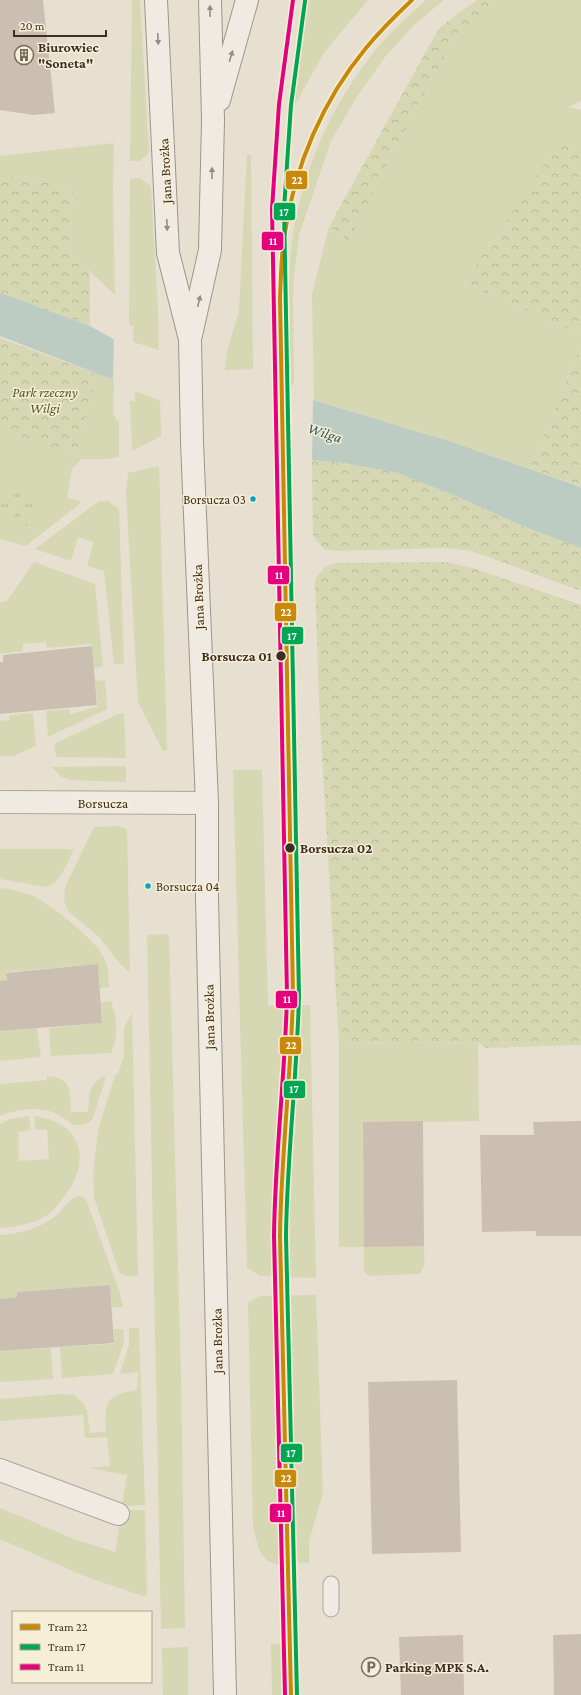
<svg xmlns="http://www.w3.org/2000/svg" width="581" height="1695" viewBox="0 0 581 1695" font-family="'Crimson Pro',serif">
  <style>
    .green { fill: #d6d7b3 }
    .forest { fill: url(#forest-crowns) }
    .park { fill: url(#park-tufts) }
    .water { fill: #bcccc2 }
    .pier { fill: #e7e0d1 }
    .building { fill: #cbbfb2 }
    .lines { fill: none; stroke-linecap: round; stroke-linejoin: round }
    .lane-casing { stroke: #ada599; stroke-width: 17 }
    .street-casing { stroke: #ada599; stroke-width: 24 }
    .secondary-casing { stroke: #9c958a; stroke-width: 24 }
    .lane { stroke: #efebe3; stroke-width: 15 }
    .street { stroke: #efebe3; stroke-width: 22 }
    .secondary { stroke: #efebe3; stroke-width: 22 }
    .tram-1-casing { stroke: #f7eed8; stroke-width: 7 }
    .tram-2-casing { stroke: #f7eed8; stroke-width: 7 }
    .tram-3-casing { stroke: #f7eed8; stroke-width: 7 }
    .tram-1 { stroke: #c88808; stroke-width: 4 }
    .tram-2 { stroke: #00a651; stroke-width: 4 }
    .tram-3 { stroke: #e5007d; stroke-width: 4 }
    .oneway { fill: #968c82 }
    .bus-dot { fill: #03a3c5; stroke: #f7eed8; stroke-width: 1.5 }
    .stop-dot { fill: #3d2e20; stroke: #f7eed8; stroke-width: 1.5 }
    .labels { text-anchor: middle; stroke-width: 3; stroke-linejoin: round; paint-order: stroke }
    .bus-label { font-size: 13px; fill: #3d2e20; stroke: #f7eed8; text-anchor: end }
    .poi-label { font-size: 14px; font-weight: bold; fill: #3d2e20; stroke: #f7eed8; text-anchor: start }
    .street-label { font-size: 14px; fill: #3d2e20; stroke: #f7eed8 }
    .park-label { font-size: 14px; font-style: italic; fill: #4d5a26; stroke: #f7eed8 }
    .stop-label { font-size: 14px; font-weight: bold; fill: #3d2e20; stroke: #f7eed8; text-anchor: end }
    .water-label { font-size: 15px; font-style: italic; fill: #2f5d5a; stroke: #f7eed8 }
    .line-badge { stroke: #f7eed8; stroke-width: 1.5 }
    .badge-label { font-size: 11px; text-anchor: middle; font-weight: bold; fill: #fff }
  </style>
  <defs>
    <pattern id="forest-crowns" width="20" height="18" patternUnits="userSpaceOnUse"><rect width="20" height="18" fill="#d6d7b3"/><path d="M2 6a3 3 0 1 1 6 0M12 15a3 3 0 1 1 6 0" fill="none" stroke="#b9b99a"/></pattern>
    <pattern id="park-tufts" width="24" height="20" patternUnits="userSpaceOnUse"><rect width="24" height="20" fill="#d6d7b3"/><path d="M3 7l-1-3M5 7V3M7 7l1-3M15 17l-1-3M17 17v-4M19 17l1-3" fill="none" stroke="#b9b99a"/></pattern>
  </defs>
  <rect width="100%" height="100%" fill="#e7e0d1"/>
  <!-- green -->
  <path class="green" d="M132,0H140L149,153L139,161H130Z
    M307,0H368L324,53L292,110Z
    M426,0H444L414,25L385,57L358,95L331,141L299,235L293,285L294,384L291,385C290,341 287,296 291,252C298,180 329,107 375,51C390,32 408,16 426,0Z
    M507,0H581V101L568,107L581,110V145L560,142L464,283L581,334V344L530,469L452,442L314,400L312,294L329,227L348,241L453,40Z
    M114,143L113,191L115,295L70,253L73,187L35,181L0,173V156Z
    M247,154L251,155L253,369L225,370L227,351L239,311Z
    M139,178L151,186L158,312L161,436L132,451L130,400L135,402L133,326L129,325L130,179Z
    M98,374L114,380L113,413L117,421H119V457L107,459H82L72,469L67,498L82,502L26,546L0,539V431L75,456Z
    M159,466L167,750L163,751L138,702L126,494L128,473Z
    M99,501H108L119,509L124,663L114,665L104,571L87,566L94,542L78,537L71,561L35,549Z
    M34,562L95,584L103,666L94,669L92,644L47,648L46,642L23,644V651L0,654V602L7,601Z
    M95,680L105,681L107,709L48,737L46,711L70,709V714H72L98,706Z
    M33,713L36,746L13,756H0V721L9,720V715Z
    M124,713L126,758L56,757L54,744L118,714Z
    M126,766V782L70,780L60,776L52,767Z
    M233,770H262L268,1006L310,1005L316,1278L260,1276L247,1268Z
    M119,826L127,829L130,972L121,965L99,937L69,912L64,901L65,887L94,827Z
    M0,849H74C67,862 61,885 46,887L0,879Z
    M0,888C11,889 22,892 33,896C50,904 99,942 105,960C109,968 108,979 109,987L100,988L98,964L6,972V980L0,981Z
    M169,934L181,1378L185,1628L161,1629L147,935Z
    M111,1001C117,1019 119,1036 111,1053L51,1056L49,1028L102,1023L101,1002Z
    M132,1013L138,1276H125L119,1272L94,1197L93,1175L98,1130L115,1075L118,1074L124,1056V1028Z
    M37,1028L41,1057L0,1061V1031Z
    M478,1042L479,1121L363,1123L364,1246H424C424,1256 427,1268 418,1274L370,1276L365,1273L364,1270V1247H339V1044Z
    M106,1075L94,1116C90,1124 83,1125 74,1125C70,1123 67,1120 64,1118C45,1105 20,1108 0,1116V1084L47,1080V1076C73,1078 70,1091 71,1112H88C90,1094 87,1084 106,1075Z
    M29,1116L31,1130L18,1132L19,1161L49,1159L47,1130H35L34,1116C83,1122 92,1161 64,1197C60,1202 55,1209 50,1213C37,1223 16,1227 0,1228V1124L10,1119Z
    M79,1196L86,1199L120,1293L123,1307H112L110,1285L17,1292V1297L0,1299V1235C18,1234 38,1229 53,1218C62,1212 68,1198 79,1196Z
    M316,1295L323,1493L309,1541V1563L294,1562V1570C260,1559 262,1562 253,1527L248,1303L260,1296Z
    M129,1328H139L145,1505L122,1506L127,1475L89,1468L110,1466L107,1437L85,1438L83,1415L0,1421V1399L61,1394L74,1395L83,1403L87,1410L90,1433L106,1432C105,1401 105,1395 137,1390L138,1372L120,1374L129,1345Z
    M114,1329H123L124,1343L113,1374L62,1378L60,1347L114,1344Z
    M51,1348L53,1379L0,1382V1351Z
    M0,1508L74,1539L115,1552L122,1510H145L147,1595L143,1596L84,1576L0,1539Z
    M271,1644H295L296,1695H272Z
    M188,1647V1695H163L162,1648Z"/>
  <!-- forest -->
  <path class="forest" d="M477,0H507L453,40L348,241L329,227L439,28Z
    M560,141L581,145V334L464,283Z
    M0,173L35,181L73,187L70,253L90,272V326L0,294Z
    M0,338L98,374L75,456L0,431Z
    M581,344V486L530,469Z
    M312,460L344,463L398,473L451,494L525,527L581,548V591L472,551L447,548L334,551L324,549L313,536Z
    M446,562L473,568L581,605V1045L486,1048L478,1042L339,1044L319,702L315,579L325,567L335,563Z"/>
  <!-- park -->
  <path class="park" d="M1,488L35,495L27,526L0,520V494Z"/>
  <!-- water -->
  <path class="water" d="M0,293L90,326L115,340L452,442L581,487V548L525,527L451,494L398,473L344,463L311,460L114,380L0,336Z"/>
  <!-- pier -->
  <path class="pier" d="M114,336L313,398L312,462L113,382Z"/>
  <!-- building -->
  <path class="building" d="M0,0H43L55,113L33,115L0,110Z
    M92,646L97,705L0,714V662H3V655Z
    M98,964L102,1023L0,1031V981L7,980L6,973Z
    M423,1121L424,1246L364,1247L363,1122Z
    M581,1121V1236H536V1231L482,1232L480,1135H534L533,1122Z
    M110,1285L114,1343L0,1351V1299L17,1297V1292Z
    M457,1380L461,1552L372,1554L368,1382Z
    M581,1634V1695H554L553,1635Z
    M463,1635L464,1695H401L399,1637Z"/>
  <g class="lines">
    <!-- lane casing -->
    <g class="lane-casing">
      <path id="lane" d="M331,1584V1609"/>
    </g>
    <!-- street casing -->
    <g class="street-casing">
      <path id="street" d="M0,802L207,803
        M0,1470L118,1514"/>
    </g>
    <!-- secondary casing -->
    <g class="secondary-casing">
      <path id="secondary" d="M156,0L168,253L190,339L192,442L207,803V898L225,1695
        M219,100L247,0
        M191,335L210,250L213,120L210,0"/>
    </g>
    <!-- lane -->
    <use href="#lane" class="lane"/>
    <!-- street -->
    <use href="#street" class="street"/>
    <!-- secondary -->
    <use href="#secondary" class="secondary"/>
    <!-- tram-1 casing -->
    <g class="tram-1-casing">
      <path id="tram-1" d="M291,1695L280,1236C281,1156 291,1076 293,996L280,298C281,276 281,253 285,232C295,165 323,100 366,48C380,31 396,15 412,0"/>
    </g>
    <!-- tram-2 casing -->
    <g class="tram-2-casing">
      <path id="tram-2" d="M297,1695L286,1236C287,1156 297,1076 299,996L284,209L291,105L305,1"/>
    </g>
    <!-- tram-3 casing -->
    <g class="tram-3-casing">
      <path id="tram-3" d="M285,1695L274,1236C275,1156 285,1076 287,996L272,209L279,104L293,0"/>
    </g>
    <!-- tram-1 -->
    <use href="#tram-1" class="tram-1"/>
    <!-- tram-2 -->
    <use href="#tram-2" class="tram-2"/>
    <!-- tram-3 -->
    <use href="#tram-3" class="tram-3"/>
  </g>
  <!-- one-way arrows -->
  <defs><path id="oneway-solid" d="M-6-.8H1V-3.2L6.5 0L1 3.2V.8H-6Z"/></defs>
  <g class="oneway">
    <use href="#oneway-solid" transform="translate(210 11) rotate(-90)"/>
    <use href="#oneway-solid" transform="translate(158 39) rotate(87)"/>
    <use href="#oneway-solid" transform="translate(231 56) rotate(-74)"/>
    <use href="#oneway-solid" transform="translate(212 173) rotate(-89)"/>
    <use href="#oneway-solid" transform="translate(167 225) rotate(88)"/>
    <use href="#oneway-solid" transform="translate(199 301) rotate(-77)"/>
  </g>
  <!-- icons -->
  <defs>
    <g id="building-ring" transform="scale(1)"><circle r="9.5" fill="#f7eed8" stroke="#786c5e" stroke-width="1.5"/><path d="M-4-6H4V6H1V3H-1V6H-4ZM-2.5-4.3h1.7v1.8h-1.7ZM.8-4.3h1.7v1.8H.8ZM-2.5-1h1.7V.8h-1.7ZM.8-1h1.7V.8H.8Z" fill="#786c5e"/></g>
    <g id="parking-ring" transform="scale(1)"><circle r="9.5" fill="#f7eed8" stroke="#786c5e" stroke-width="1.5"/><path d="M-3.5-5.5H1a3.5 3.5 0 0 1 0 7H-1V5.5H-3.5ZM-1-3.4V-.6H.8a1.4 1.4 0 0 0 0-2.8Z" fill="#786c5e"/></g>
  </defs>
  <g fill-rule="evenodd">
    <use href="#building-ring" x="24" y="55"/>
    <use href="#parking-ring" x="371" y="1667"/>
  </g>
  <!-- markers -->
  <g class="bus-dot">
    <circle cx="253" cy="499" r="3.5"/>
    <circle cx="148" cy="886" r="3.5"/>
  </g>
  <g class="stop-dot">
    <circle cx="281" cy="656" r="5.5"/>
    <circle cx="290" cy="848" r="5.5"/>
  </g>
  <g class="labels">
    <!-- bus labels -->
    <g class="bus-label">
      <text x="246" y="504">Borsucza 03</text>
      <text x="156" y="891" text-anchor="start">Borsucza 04</text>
    </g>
    <!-- poi labels -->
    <g class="poi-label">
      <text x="38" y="52">Biurowiec<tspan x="38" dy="16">"Soneta"</tspan></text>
      <text x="385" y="1672">Parking MPK S.A.</text>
    </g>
    <!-- street labels -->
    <g class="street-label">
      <text transform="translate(165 171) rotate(-93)" y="5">Jana Brożka</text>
      <text transform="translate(198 597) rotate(-92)" y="5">Jana Brożka</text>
      <text x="103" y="808">Borsucza</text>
      <text transform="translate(209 1017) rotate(-91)" y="5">Jana Brożka</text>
      <text transform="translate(217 1341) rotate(-91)" y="5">Jana Brożka</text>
    </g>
    <!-- park labels -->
    <g class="park-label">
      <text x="45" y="397">Park rzeczny<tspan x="45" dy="16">Wilgi</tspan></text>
    </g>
    <!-- stop labels -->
    <g class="stop-label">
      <text x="272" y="661">Borsucza 01</text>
      <text x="300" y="853" text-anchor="start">Borsucza 02</text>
    </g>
    <!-- water labels -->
    <g class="water-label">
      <text transform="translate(325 433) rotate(18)" y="5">Wilga</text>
    </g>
  </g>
  <g class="line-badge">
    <rect x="285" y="170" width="23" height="20" rx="4" fill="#c88808"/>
    <rect x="273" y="202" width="23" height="19" rx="4" fill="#00a651"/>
    <rect x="261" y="231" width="23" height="20" rx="4" fill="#e5007d"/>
    <rect x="267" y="565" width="23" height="20" rx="4" fill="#e5007d"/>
    <rect x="274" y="602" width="23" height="20" rx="4" fill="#c88808"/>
    <rect x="281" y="626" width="23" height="19" rx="4" fill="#00a651"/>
    <rect x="275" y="990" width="23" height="19" rx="4" fill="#e5007d"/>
    <rect x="279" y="1036" width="23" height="19" rx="4" fill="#c88808"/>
    <rect x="283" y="1080" width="23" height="19" rx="4" fill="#00a651"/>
    <rect x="280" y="1443" width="23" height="20" rx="4" fill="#00a651"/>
    <rect x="274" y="1469" width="23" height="19" rx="4" fill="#c88808"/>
    <rect x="269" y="1503" width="23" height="20" rx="4" fill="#e5007d"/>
  </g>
  <g class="badge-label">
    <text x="297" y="184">22</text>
    <text x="284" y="216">17</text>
    <text x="273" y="245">11</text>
    <text x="279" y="579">11</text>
    <text x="286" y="616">22</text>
    <text x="292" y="640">17</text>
    <text x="287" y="1003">11</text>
    <text x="291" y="1049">22</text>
    <text x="294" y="1093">17</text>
    <text x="291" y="1457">17</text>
    <text x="286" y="1482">22</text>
    <text x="281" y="1517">11</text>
  </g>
  <!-- legend -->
  <rect x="12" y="1611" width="140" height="72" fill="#f7eed8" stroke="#ada18e"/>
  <rect x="20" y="1624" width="20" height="6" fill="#c88808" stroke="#ada18e"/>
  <text x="48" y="1631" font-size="12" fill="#3d2e20">Tram 22</text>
  <rect x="20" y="1644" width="20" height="6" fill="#00a651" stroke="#ada18e"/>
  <text x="48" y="1651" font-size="12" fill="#3d2e20">Tram 17</text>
  <rect x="20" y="1664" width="20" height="6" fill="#e5007d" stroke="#ada18e"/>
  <text x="48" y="1671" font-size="12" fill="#3d2e20">Tram 11</text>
  <!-- scale -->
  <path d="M14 30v6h92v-6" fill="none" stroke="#3d2e20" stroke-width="2"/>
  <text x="20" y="30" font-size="12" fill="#3d2e20" stroke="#f7eed8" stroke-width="3" paint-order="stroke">20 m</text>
</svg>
